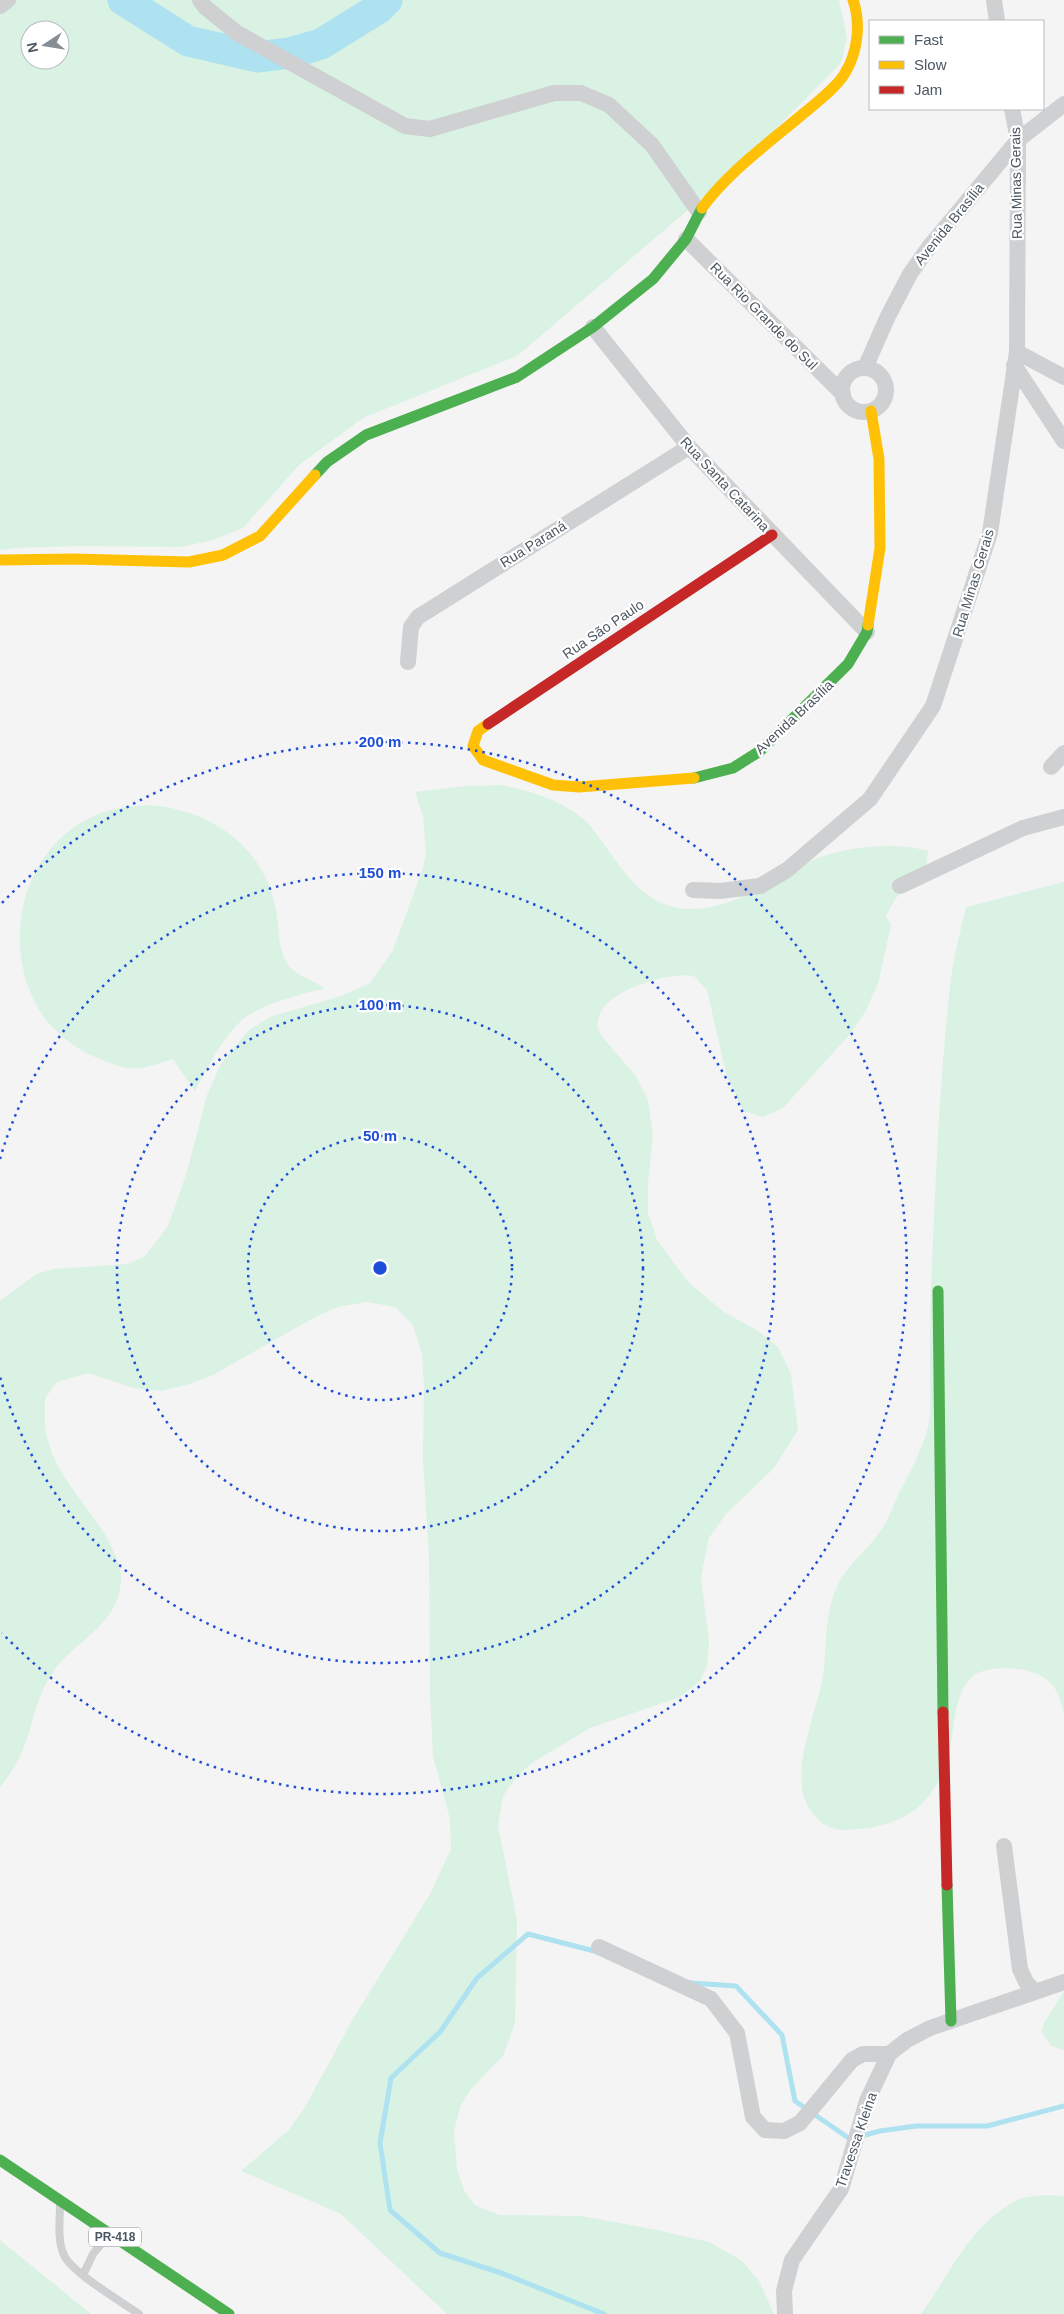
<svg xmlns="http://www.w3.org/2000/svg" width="1064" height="2314" viewBox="0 0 1064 2314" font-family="Arial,sans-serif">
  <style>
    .green { fill: #d9f2e3; fill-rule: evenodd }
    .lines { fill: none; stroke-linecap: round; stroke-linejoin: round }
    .stream { stroke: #aee2f0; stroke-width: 5 }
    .river { stroke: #aee2f0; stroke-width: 31 }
    .lane { stroke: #ced0d2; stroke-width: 8 }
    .street { stroke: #ced0d2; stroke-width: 16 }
    .fast { stroke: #4caf50; stroke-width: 11 }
    .slow { stroke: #ffc107; stroke-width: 11 }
    .jam { stroke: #c62828; stroke-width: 11 }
    .ring { fill: none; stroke: #1d4ed8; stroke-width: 2.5; stroke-dasharray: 2.5 5 }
    .labels { text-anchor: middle; stroke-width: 4.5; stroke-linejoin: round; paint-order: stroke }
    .shield { fill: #fff; stroke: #808990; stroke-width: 1 }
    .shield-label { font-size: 12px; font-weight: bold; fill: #4a5661 }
    .street-label { font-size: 14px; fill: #4a5661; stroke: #fff }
    .centre { fill: #1d4ed8; stroke: #fff; stroke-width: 2.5 }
    .ring-label { font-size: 15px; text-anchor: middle; font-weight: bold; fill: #1d4ed8; stroke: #fff; stroke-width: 4.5; stroke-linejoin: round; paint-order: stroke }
  </style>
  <rect width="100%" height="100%" fill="#f4f4f4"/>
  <!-- green -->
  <path class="green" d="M0,0H839L847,38L841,63L736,169L517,356L363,418L299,465L243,528L213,540L181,547L78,546L15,548L0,550ZM30,30H60V60H30Z
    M501,785C533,792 562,800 587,822C593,828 598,837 603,843C626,875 646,908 690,909C734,909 771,880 809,862C840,847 895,841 928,851L926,866L895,899L886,916L891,925L878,984L865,1012L851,1033L784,1107L763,1117L743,1111L726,1073L707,990L694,976C669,972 620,987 603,1008C599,1013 598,1021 597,1027L603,1038L636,1076L648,1100L653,1136L648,1183V1213L657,1240L688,1282L724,1312L758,1331L778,1347L791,1374L798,1430L774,1468L726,1514L709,1538L701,1577L709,1642L707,1666L700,1681L680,1697L590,1728L532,1763L516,1777L503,1796L498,1826L517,1920L515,2023L503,2056L470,2090L460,2107L454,2132L457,2169L464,2190L475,2205L499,2215L581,2216L657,2230L709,2242L741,2260L759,2281L774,2314H447L341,2214L241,2171L288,2131L305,2107L353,2019L430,1894L451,1849L450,1819L433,1756L430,1696L429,1557L423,1459L424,1384L422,1354L413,1325L395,1307L367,1302L338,1307L317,1316L213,1375L187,1385L160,1391L133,1388L89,1373L57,1382C54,1387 49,1392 46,1397C44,1402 45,1408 45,1412C41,1461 84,1499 107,1538C113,1549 121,1564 121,1577C120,1626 78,1637 53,1672C35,1697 33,1729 20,1756C15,1767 7,1778 0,1788V1301L36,1274L54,1269L128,1264L145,1256L168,1226L186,1175L207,1095L221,1064L249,1030L270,1017L341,996L370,983L393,950L423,868L426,852L423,816L415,792L465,786Z
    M148,805C210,809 265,846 276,911C280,930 277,949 289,966C294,973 316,983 325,988C300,995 262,1003 242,1020C221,1039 208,1067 195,1091L173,1059C162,1062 151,1067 140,1068C125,1070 106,1062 93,1056C71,1046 52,1030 39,1010C0,943 21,847 96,815C113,808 130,806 148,805Z
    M1064,882V1716C1062,1702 1057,1685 1043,1677C1025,1666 982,1663 968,1681C956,1697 955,1717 952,1737C941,1802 909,1828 844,1830C826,1830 811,1816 805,1800C792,1766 817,1711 823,1676C828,1643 823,1609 841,1579C851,1562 868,1549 879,1533C887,1523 892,1509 897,1497C908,1475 920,1455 927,1431C932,1414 930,1395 930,1378C930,1349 930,1320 931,1291C935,1190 939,1087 950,986C953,959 960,933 966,907Z
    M1064,1991V2050L1051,2046L1041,2031L1045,2021Z
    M1047,2195L1064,2196V2314H921C950,2274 972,2220 1020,2199C1028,2196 1038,2196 1047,2195Z
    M0,2240L91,2314H0Z"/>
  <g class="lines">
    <!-- stream -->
    <path class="stream" d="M598,1952L528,1934L477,1978L440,2032L391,2078L380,2143L390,2210L440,2253L504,2274L604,2314
      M691,1983L736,1986L782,2035L795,2101L850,2139H852
      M861,2136L880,2131L916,2126H987L1064,2106"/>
    <!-- river -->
    <path class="river" d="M123,0L188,41L257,57L290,53L321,44L379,8L387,0"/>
    <!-- lane -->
    <path class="lane" d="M60,2205C60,2221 57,2240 64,2255C71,2272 122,2302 139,2314
      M83,2275L93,2254L107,2237"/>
    <!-- street -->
    <path class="street" d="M200,0L205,7L237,33L405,126L430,129L554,93H581L609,105L652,145L699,212
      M994,0L997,21
      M0,6L8,0
      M686,239L843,394
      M593,327L689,447L867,632
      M1017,352L1064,377
      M1014,365L1064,441
      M865,368L888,316L910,274L929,247L1018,140L1064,104
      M842 390a22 22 0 1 1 44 0a22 22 0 1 1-44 0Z
      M408,662L411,627L418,617L689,447
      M1051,767L1064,753
      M900,886L1023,828L1064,817
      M693,890L720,891L760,886L787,870L870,799L933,706L990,533L1017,352L1018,140L1012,109
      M1004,1846L1020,1969L1026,1982L1035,1992
      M599,1947L711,1999L737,2033L753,2117L765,2130L784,2131L800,2123L852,2060L863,2054H889
      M785,2314L784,2291L792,2260L841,2189L867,2101L889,2054L907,2040L930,2028L1064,1982"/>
    <!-- fast -->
    <path class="fast" d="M315,475L327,462L366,435L517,377L593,327L653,279L686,239L702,208
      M694,778L733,768L760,751L848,664L867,632L868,625
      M938,1291L943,1712
      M947,1885L951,2021
      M0,2160L229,2314"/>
    <!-- slow -->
    <path class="slow" d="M702,208C729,171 769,143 804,113C816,103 838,86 845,73C858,52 861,23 853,0
      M0,560L74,559L189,562L223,555L260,536L315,475
      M868,625L880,548L879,459L871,411
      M488,724L478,731L473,746L483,760L553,785L579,787L694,778"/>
    <!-- jam -->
    <path class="jam" d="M488,724L772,535
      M943,1712L947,1885"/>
  </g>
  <!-- distance rings -->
  <g class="ring">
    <circle cx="380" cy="1268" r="132"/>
    <circle cx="380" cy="1268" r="263"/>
    <path d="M0 1159A395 395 0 1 1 0 1377"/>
    <path d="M2 903A526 526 0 1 1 2 1633"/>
  </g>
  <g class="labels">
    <!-- shield labels -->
    <rect class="shield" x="89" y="2227.5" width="52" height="19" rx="4"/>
    <g class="shield-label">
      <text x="115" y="2241">PR-418</text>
    </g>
    <!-- street labels -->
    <g class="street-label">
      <text transform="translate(1016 183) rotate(-91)" y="5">Rua Minas Gerais</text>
      <text transform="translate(949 224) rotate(-51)" y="5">Avenida Brasília</text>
      <text transform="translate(764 316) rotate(45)" y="5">Rua Rio Grande do Sul</text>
      <text transform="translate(725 484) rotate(47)" y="5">Rua Santa Catarina</text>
      <text transform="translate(533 544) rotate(-32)" y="5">Rua Paraná</text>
      <text transform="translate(973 583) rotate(-73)" y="5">Rua Minas Gerais</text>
      <text transform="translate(603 629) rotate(-34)" y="5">Rua São Paulo</text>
      <text transform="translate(794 717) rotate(-43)" y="5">Avenida Brasília</text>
      <text transform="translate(856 2140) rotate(-71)" y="5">Travessa Kleina</text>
    </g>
  </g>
  <circle cx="380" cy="1268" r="8" class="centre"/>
  <g class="ring-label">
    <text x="380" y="747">200 m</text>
    <text x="380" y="878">150 m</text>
    <text x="380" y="1010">100 m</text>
    <text x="380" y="1141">50 m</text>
  </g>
  <!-- legend -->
  <rect x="869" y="20" width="175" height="90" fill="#ffffff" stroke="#b7bbc0"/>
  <rect x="879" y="36" width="25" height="8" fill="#4caf50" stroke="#b7bbc0"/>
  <text x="914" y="45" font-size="15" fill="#4a5661">Fast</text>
  <rect x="879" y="61" width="25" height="8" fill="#ffc107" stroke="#b7bbc0"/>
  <text x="914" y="70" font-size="15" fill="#4a5661">Slow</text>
  <rect x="879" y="86" width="25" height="8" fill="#c62828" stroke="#b7bbc0"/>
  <text x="914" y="95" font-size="15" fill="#4a5661">Jam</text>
  <!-- north arrow -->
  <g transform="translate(45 45) rotate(258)"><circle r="24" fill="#ffffff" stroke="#b7bbc0"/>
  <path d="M0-4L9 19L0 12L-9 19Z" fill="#868d94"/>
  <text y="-8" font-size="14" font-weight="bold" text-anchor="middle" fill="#4a5661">N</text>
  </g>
</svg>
